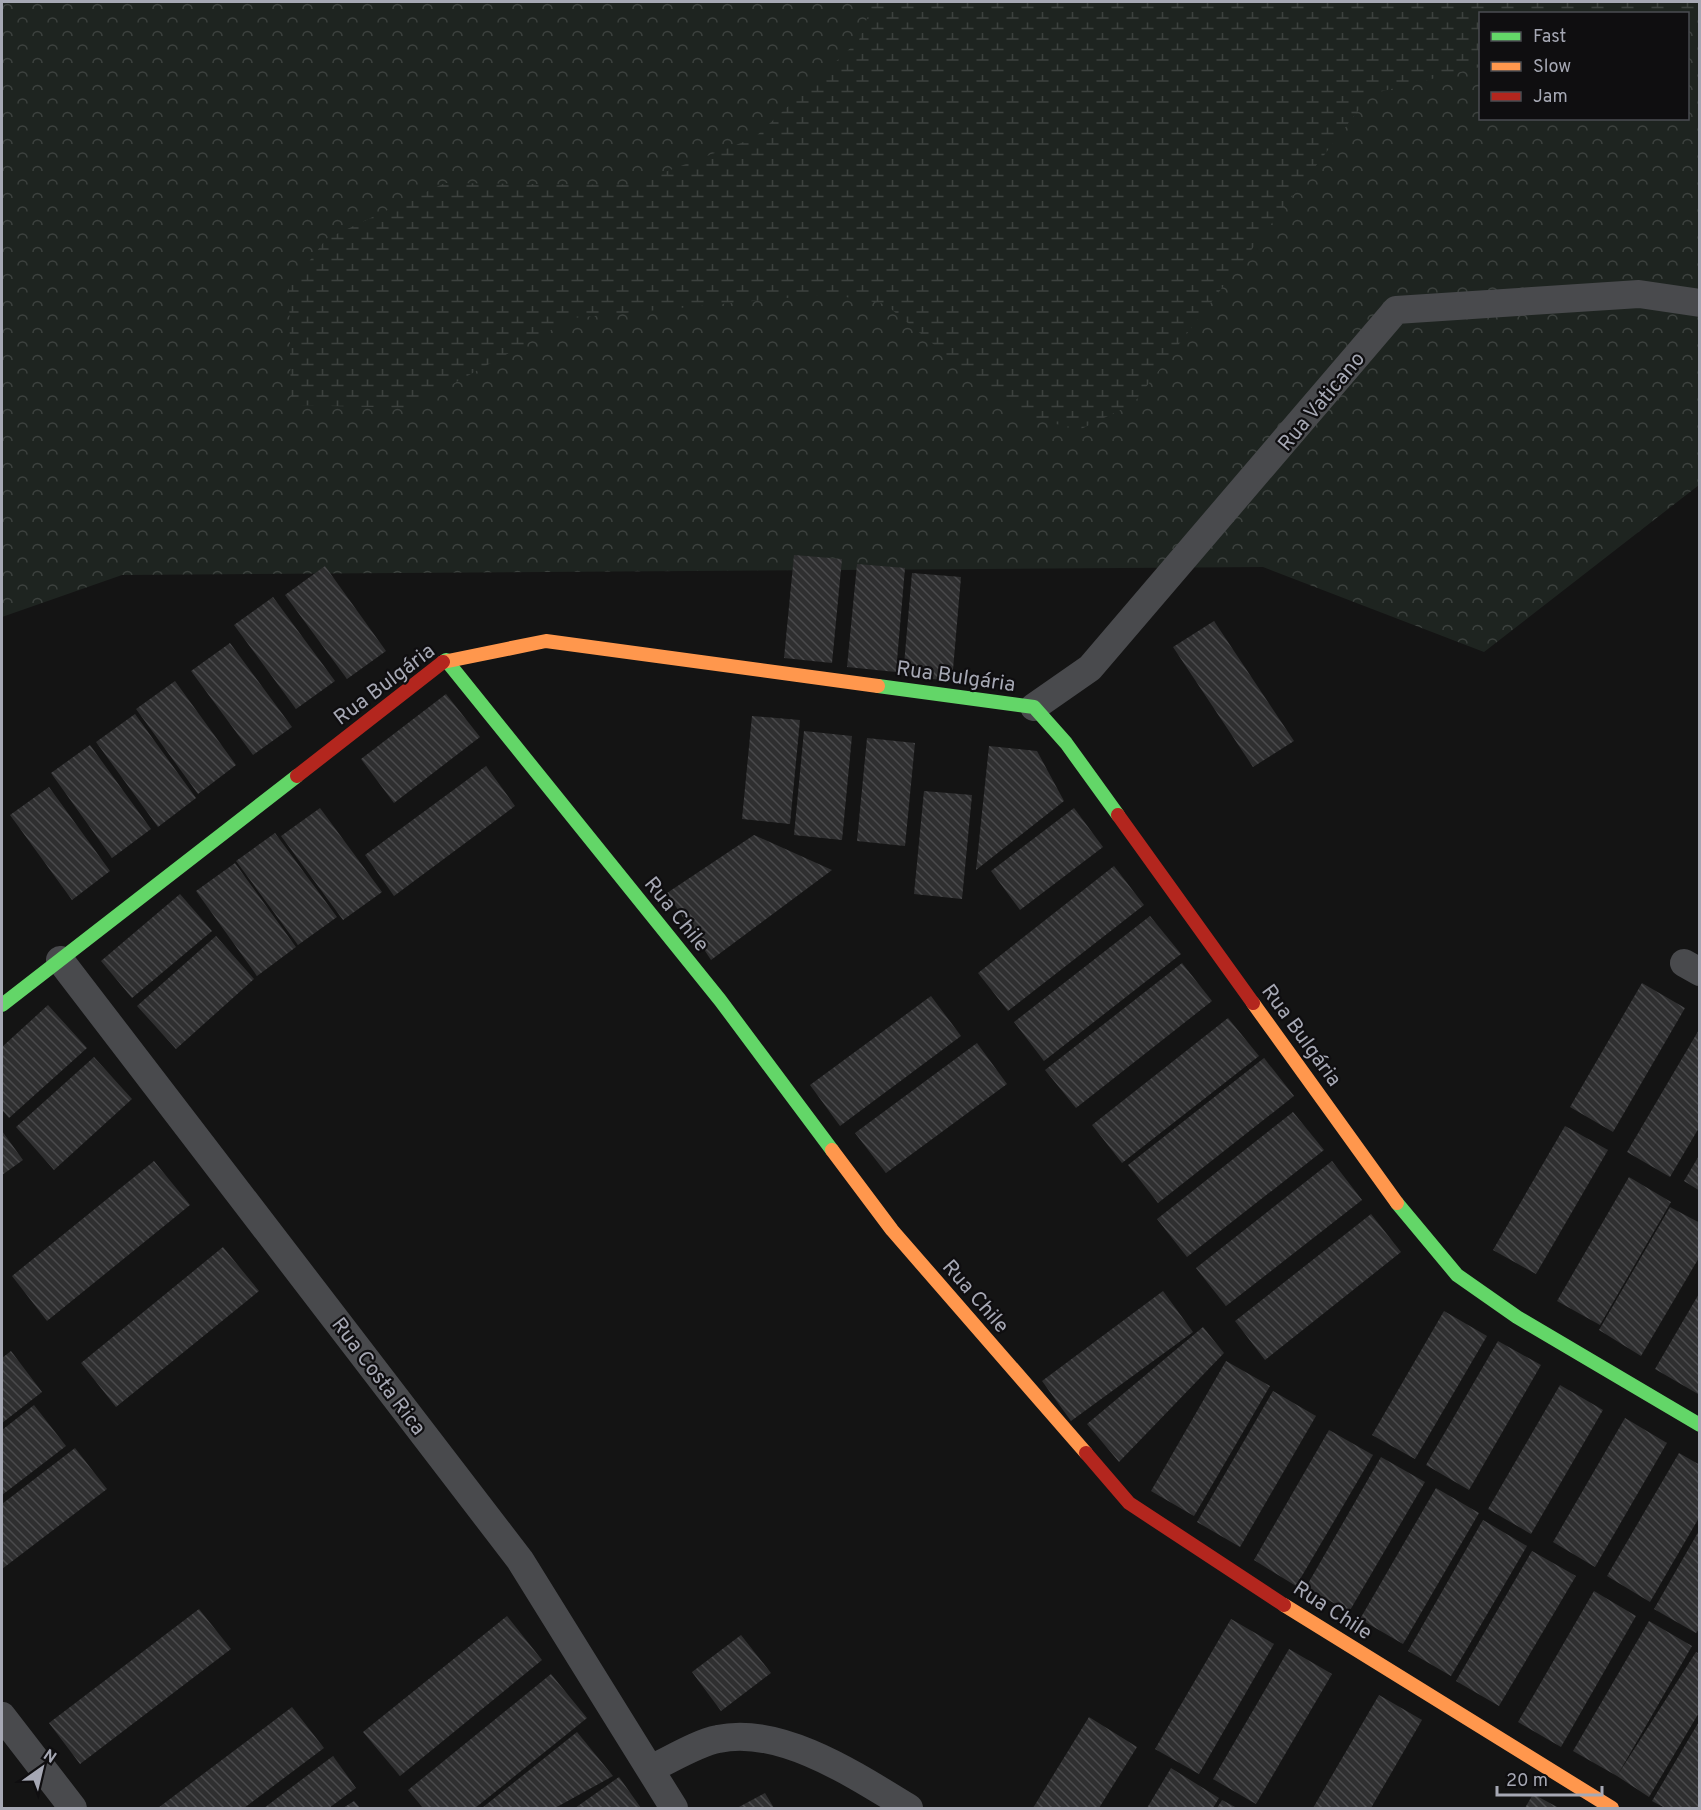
<svg xmlns="http://www.w3.org/2000/svg" width="1701" height="1810" viewBox="0 0 1701 1810" font-family="Overpass,sans-serif">
  <style>
    .forest { fill: url(#forest-crowns); fill-rule: evenodd }
    .wetland { fill: url(#wetland-marsh) }
    .building { fill: url(#building-back-hatch) }
    .lines { fill: none; stroke-linecap: round; stroke-linejoin: round }
    .street { stroke: #494a4d; stroke-width: 28 }
    .fast { stroke: #63d668; stroke-width: 14 }
    .slow { stroke: #ff974d; stroke-width: 14 }
    .jam { stroke: #b3261e; stroke-width: 14 }
    .labels { text-anchor: middle; stroke-width: 4.5; stroke-linejoin: round; paint-order: stroke }
    .street-label { font-size: 21px; fill: #a6a8b4; stroke: #0f0e10 }
  </style>
  <defs>
    <pattern id="forest-crowns" width="20" height="18" patternUnits="userSpaceOnUse" patternTransform="scale(1.5)"><rect width="20" height="18" fill="#1e2420"/><path d="M2 6a3 3 0 1 1 6 0M12 15a3 3 0 1 1 6 0" fill="none" stroke="#3c413e"/></pattern>
    <pattern id="wetland-marsh" width="20" height="14" patternUnits="userSpaceOnUse" patternTransform="scale(1.5)"><rect width="20" height="14" fill="#1e2420"/><path d="M1 5h8M5 5V1M11 12h8M15 12V8" fill="none" stroke="#3c413e"/></pattern>
    <pattern id="building-back-hatch" width="6" height="6" patternUnits="userSpaceOnUse" patternTransform="scale(1.5)"><rect width="6" height="6" fill="#2f2f30"/><path d="M-1 5l2 2M0 0l6 6M5-1l2 2" fill="none" stroke="#4a4a4c"/></pattern>
  </defs>
  <rect width="100%" height="100%" fill="#141414"/>
  <!-- forest -->
  <path class="forest" d="M2,2H1699V485L1484,652L1263,567L122,575L2,617ZM1480,14H1688V118H1480Z"/>
  <!-- wetland -->
  <path class="wetland" d="M873,2H1699L1700,14L1688,17V14H1480V67L1371,94L1133,404L1081,429L1021,417L885,304L829,294L573,318L409,408L291,405L289,288L326,239L445,183L631,185L754,138L859,40Z"/>
  <!-- building -->
  <path class="building" d="M794,555L842,559L832,663L784,658Z
    M857,564L905,568L896,672L847,667Z
    M325,566L386,651L347,679L285,595Z
    M912,573L961,577L952,681L903,676Z
    M273,597L335,681L296,709L234,625Z
    M1214,621L1294,741L1253,767L1173,647Z
    M230,643L292,727L253,755L191,671Z
    M175,681L236,765L198,794L136,709Z
    M446,694L480,737L394,803L361,759Z
    M135,714L196,798L158,827L96,742Z
    M752,716L800,720L790,824L742,819Z
    M804,731L852,736L842,840L794,835Z
    M867,738L915,743L905,846L857,841Z
    M90,745L151,829L112,858L51,773Z
    M989,746L1037,751L1064,801L976,870Z
    M486,766L515,806L394,896L365,855Z
    M49,787L110,871L72,900L10,815Z
    M924,791L972,795L962,899L914,894Z
    M320,808L382,892L343,920L281,836Z
    M1074,808L1103,847L1020,910L991,871Z
    M275,833L337,917L298,945L236,861Z
    M754,835L832,870L711,960L667,893Z
    M235,863L296,947L257,976L196,891Z
    M1114,866L1144,905L1008,1011L978,973Z
    M180,894L212,931L132,998L101,961Z
    M1150,916L1181,954L1044,1061L1014,1022Z
    M216,936L254,979L176,1049L137,1006Z
    M1182,963L1212,1001L1076,1108L1045,1070Z
    M1642,983L1685,1008L1613,1132L1570,1107Z
    M931,996L961,1036L840,1126L810,1085Z
    M48,1005L87,1048L9,1118L2,1110V1047Z
    M1228,1018L1259,1056L1122,1163L1092,1125Z
    M1700,1028V1126L1670,1177L1627,1152Z
    M977,1043L1007,1084L886,1173L855,1133Z
    M94,1057L132,1099L54,1170L16,1127Z
    M1264,1058L1294,1096L1158,1203L1128,1165Z
    M1293,1112L1324,1150L1187,1257L1157,1219Z
    M1565,1126L1608,1150L1536,1274L1493,1250Z
    M2,1131L23,1160L2,1175Z
    M1700,1154V1191L1684,1181Z
    M154,1161L190,1205L47,1321L12,1276Z
    M1332,1161L1362,1200L1226,1306L1196,1268Z
    M1629,1177L1671,1202L1600,1325L1557,1301Z
    M1670,1207L1700,1223V1256L1641,1356L1599,1330Z
    M1371,1214L1401,1252L1265,1360L1235,1321Z
    M223,1247L259,1291L116,1407L81,1363Z
    M1163,1291L1193,1332L1071,1421L1042,1381Z
    M1700,1292V1392L1698,1394L1655,1369Z
    M1444,1311L1487,1336L1415,1459L1372,1435Z
    M1203,1327L1224,1353L1119,1462L1087,1424Z
    M1498,1341L1541,1365L1469,1490L1426,1465Z
    M11,1351L42,1392L2,1423V1358Z
    M1226,1361L1270,1386L1194,1516L1151,1491Z
    M1560,1385L1603,1410L1531,1534L1488,1509Z
    M1273,1391L1316,1416L1240,1547L1197,1522Z
    M34,1405L66,1446L2,1495V1430Z
    M1625,1418L1667,1443L1595,1567L1553,1542Z
    M1329,1430L1373,1455L1296,1586L1254,1560Z
    M75,1448L107,1489L2,1569V1504Z
    M1679,1453L1700,1465V1516L1650,1602L1607,1576Z
    M1381,1457L1425,1482L1349,1612L1306,1587Z
    M1436,1488L1479,1513L1403,1644L1360,1619Z
    M1483,1520L1527,1546L1451,1676L1408,1651Z
    M1700,1529V1628L1696,1633L1654,1609Z
    M1532,1551L1576,1576L1499,1706L1456,1681Z
    M1594,1591L1636,1616L1561,1747L1518,1722Z
    M199,1609L231,1649L80,1764L49,1723Z
    M507,1616L542,1660L400,1776L363,1732Z
    M1231,1619L1274,1644L1199,1774L1155,1749Z
    M1649,1621L1692,1646L1617,1776L1573,1751Z
    M741,1635L771,1673L721,1711L692,1672Z
    M1289,1649L1332,1674L1256,1804L1213,1779Z
    M1696,1652L1700,1654V1711L1649,1797L1617,1776Z
    M551,1674L587,1718L475,1808H423L408,1790Z
    M1379,1695L1422,1720L1371,1808H1313Z
    M292,1707L324,1748L244,1808H158Z
    M1089,1717L1137,1747L1099,1808H1033Z
    M1700,1720V1808H1665L1652,1801Z
    M577,1732L613,1776L555,1808H482Z
    M333,1756L356,1788L329,1808H264Z
    M1171,1768L1219,1798L1213,1808H1147Z
    M619,1777L641,1808H575Z
    M765,1793L774,1808H737Z
    M1533,1794L1559,1808H1525Z
    M1222,1800L1237,1808H1217Z
    M354,1801L360,1808H343Z"/>
  <g class="lines">
    <!-- street -->
    <path class="street" d="M1034,707L1090,668L1396,310L1639,294L1700,303
      M60,960L520,1560L674,1808
      M1684,963L1700,972
      M2,1716L73,1808
      M650,1769C670,1760 697,1743 718,1739C781,1725 858,1777 909,1808"/>
    <!-- fast -->
    <path class="fast" d="M446,660L720,1000L832,1150
      M878,686L1034,707L1066,743L1118,815
      M2,1005L297,776
      M1397,1203L1457,1275L1517,1317L1700,1425"/>
    <!-- slow -->
    <path class="slow" d="M443,662L546,641L878,686
      M1253,1003L1397,1203
      M832,1150L892,1230L1086,1453
      M1284,1605L1612,1808"/>
    <!-- jam -->
    <path class="jam" d="M297,776L443,662
      M1118,815L1253,1003
      M1086,1453L1129,1503L1284,1605"/>
  </g>
  <g class="labels">
    <!-- street labels -->
    <g class="street-label">
      <text transform="translate(1321 401) rotate(-50)" y="7">Rua Vaticano</text>
      <text transform="translate(956 676) rotate(8)" y="7">Rua Bulgária</text>
      <text transform="translate(384 684) rotate(-37)" y="7">Rua Bulgária</text>
      <text transform="translate(677 914) rotate(51)" y="7">Rua Chile</text>
      <text transform="translate(1302 1035) rotate(54)" y="7">Rua Bulgária</text>
      <text transform="translate(976 1296) rotate(49)" y="7">Rua Chile</text>
      <text transform="translate(379 1376) rotate(53)" y="7">Rua Costa Rica</text>
      <text transform="translate(1333 1610) rotate(33)" y="7">Rua Chile</text>
    </g>
  </g>
  <!-- border -->
  <rect width="1701" height="1810" fill="none" stroke="#a6a8b4" stroke-width="6"/>
  <!-- legend -->
  <rect x="1479" y="12" width="210" height="108" fill="#0f0e10" stroke="#4b4c52" stroke-width="1.5"/>
  <rect x="1491" y="32" width="30" height="9" fill="#63d668" stroke="#4b4c52" stroke-width="1.5"/>
  <text x="1533" y="42" font-size="18" fill="#a6a8b4">Fast</text>
  <rect x="1491" y="62" width="30" height="9" fill="#ff974d" stroke="#4b4c52" stroke-width="1.5"/>
  <text x="1533" y="72" font-size="18" fill="#a6a8b4">Slow</text>
  <rect x="1491" y="92" width="30" height="9" fill="#b3261e" stroke="#4b4c52" stroke-width="1.5"/>
  <text x="1533" y="102" font-size="18" fill="#a6a8b4">Jam</text>
  <!-- north arrow -->
  <g transform="translate(42 1768) rotate(34)" stroke="#0f0e10" stroke-width="4.5" paint-order="stroke">
  <path d="M0-4.5L10 22L0 15L-10 22Z" fill="#a6a8b4"/>
  <text y="-9" font-size="16" font-weight="bold" text-anchor="middle" fill="#a6a8b4">N</text>
  </g>
  <!-- scale -->
  <path d="M1497 1786v9h105v-9" fill="none" stroke="#a6a8b4" stroke-width="3"/>
  <text x="1506" y="1786" font-size="18" fill="#a6a8b4" stroke="#0f0e10" stroke-width="4.5" paint-order="stroke">20 m</text>
</svg>
